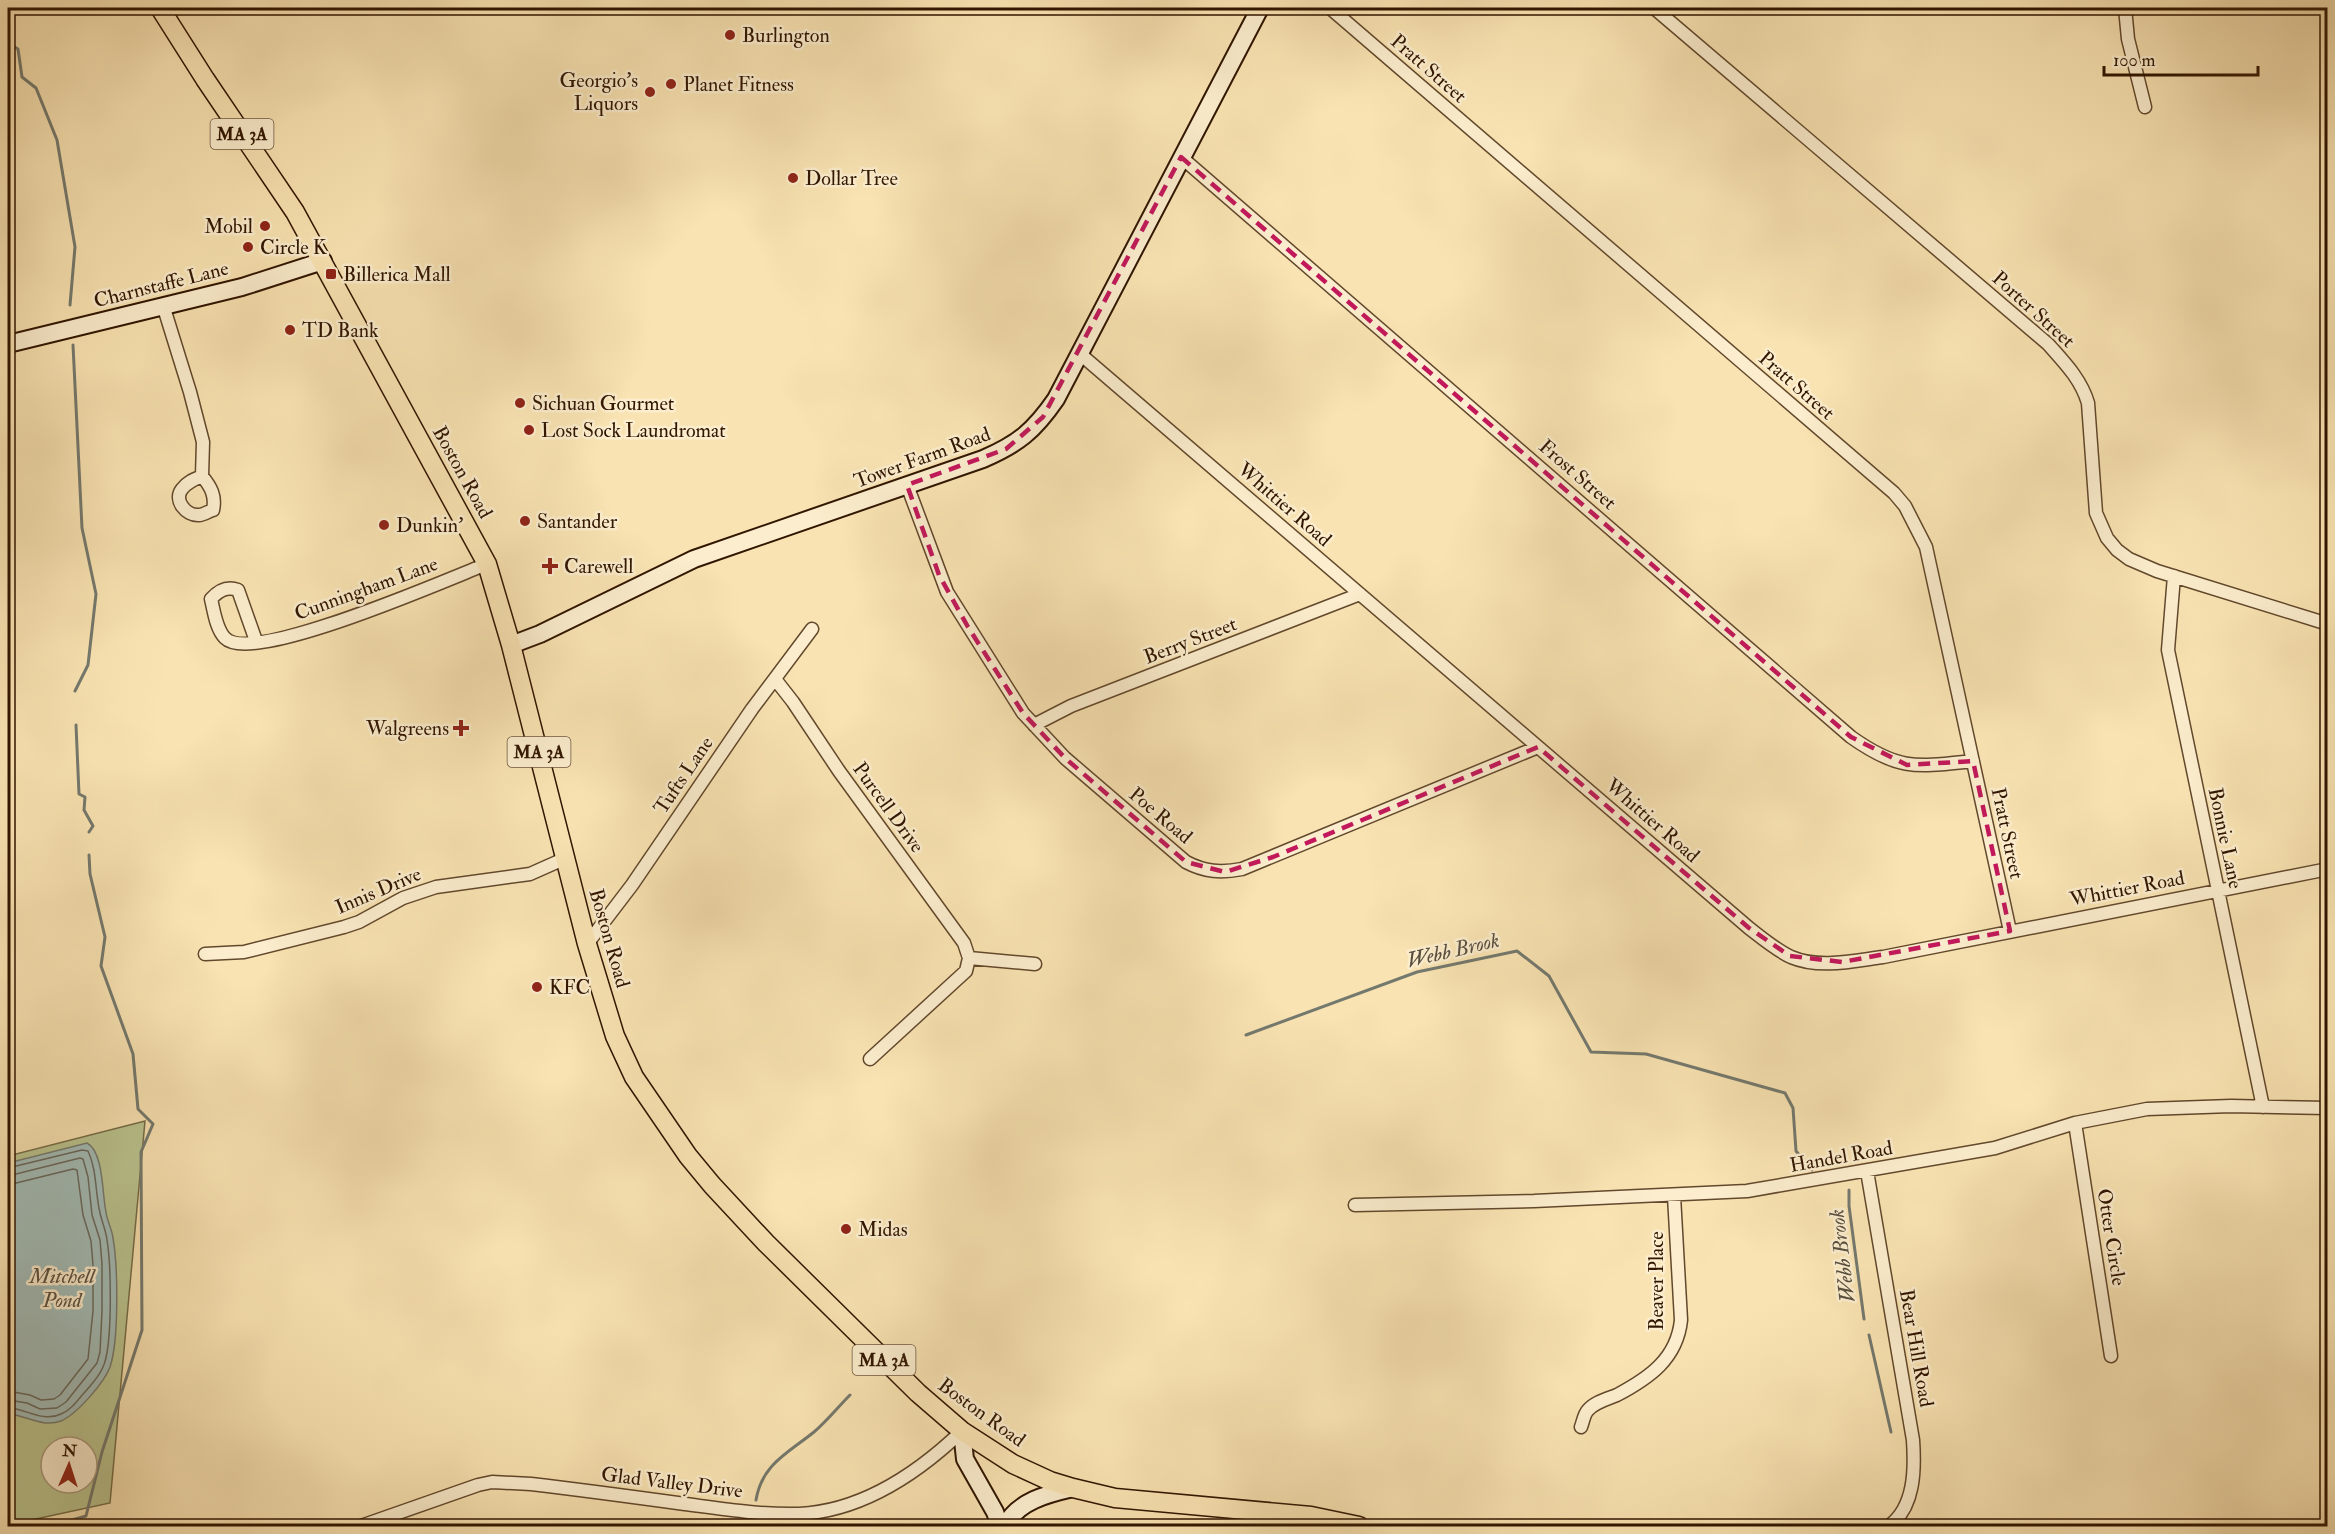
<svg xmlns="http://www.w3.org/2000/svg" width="2335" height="1534" viewBox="0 0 2335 1534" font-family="'IM FELL Double Pica',serif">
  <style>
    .green { fill: #bac48f; stroke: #756c48; stroke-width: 1.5; fill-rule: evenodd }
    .water { fill: #a2bcb7; stroke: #74796e; stroke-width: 1.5 }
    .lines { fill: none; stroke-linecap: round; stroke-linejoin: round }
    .shore { stroke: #69685c; stroke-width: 1.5 }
    .stream { stroke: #74796e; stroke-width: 3 }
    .street-casing { stroke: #62482c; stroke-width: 15 }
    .secondary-casing { stroke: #301500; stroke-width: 20 }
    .primary-casing { stroke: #301500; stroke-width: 21 }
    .street { stroke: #fbedcd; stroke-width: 12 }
    .secondary { stroke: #fbedcd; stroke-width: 16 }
    .primary { stroke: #f9e3b2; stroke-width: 18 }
    .marked { fill: none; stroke: #c2185b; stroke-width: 4.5; stroke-dasharray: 12 8; stroke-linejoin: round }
    .poi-dot { fill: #8f2418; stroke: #fbedcd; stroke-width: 2 }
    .labels { text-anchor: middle; stroke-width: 5; stroke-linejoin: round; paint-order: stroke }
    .shield { fill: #fbedcd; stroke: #6d563e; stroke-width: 1.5 }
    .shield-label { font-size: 18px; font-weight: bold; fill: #301500 }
    .poi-label { font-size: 20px; fill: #301500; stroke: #fbedcd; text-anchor: start }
    .street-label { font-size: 20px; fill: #301500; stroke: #fbedcd }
    .water-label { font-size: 21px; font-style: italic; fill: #584f40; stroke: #fbedcd }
  </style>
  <rect width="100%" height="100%" fill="#f9e3b2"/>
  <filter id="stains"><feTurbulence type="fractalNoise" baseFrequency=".00333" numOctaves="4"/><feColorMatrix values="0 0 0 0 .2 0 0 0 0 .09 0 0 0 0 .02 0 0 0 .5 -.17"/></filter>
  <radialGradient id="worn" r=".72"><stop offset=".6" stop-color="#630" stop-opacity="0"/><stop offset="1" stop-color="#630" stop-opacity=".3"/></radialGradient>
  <!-- green -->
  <path class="green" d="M145,1121L110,1503L8,1525V1156ZM51,1447H87V1483H51Z"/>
  <!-- water -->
  <path class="water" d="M87,1143C104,1152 102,1195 106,1212C107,1221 112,1229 113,1238C118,1267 119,1341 110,1367C104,1383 77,1414 61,1421C42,1428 26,1415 8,1414V1163Z"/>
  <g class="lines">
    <!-- shore -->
    <path class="shore" d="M8,1168L82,1150L88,1151C97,1170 95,1192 100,1213C102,1222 106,1231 107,1240C111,1264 113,1346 103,1367C99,1377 91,1385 84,1393C77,1401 71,1410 61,1414C43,1423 25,1408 8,1408
      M8,1176L80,1158L83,1159L88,1177L92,1215L100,1240L102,1264V1311L100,1352L97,1363L66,1402L57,1408L40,1409L27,1403L8,1400
      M8,1185L73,1169L77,1170L83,1215L91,1241L93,1265V1311L88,1359L60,1395L54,1399L41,1400L30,1395L8,1391"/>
    <!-- stream -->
    <path class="stream" d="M8,43L18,49L22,77L36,88L57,140L75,247L70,305
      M73,345L82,528L96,594L88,665L75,691
      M76,725L79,794L85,797L84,810L93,826L89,832
      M1246,1035L1417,972L1517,951L1549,976L1591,1052L1646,1054L1785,1093L1793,1108L1796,1151L1812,1170
      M1849,1190V1206L1864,1319
      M1869,1335L1891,1432
      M756,1500C762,1464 788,1453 814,1432C827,1421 838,1407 850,1395
      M51,1526L86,1516L102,1452L142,1330L141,1152L153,1124L138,1109L133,1054L101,966L105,937L90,874L89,855
      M751,1526V1525"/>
    <!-- street casing -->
    <g class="street-casing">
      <path id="street" d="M1330,8L1894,493L1905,506L1926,547L2010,931
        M1654,8L2048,344C2064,362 2081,379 2088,403L2096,513L2107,538L2117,550L2129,559L2157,571L2328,624
        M2125,8L2128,39L2145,107
        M1181,157L1851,737C1899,771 1916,767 1973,761
        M163,305L190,392L203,442L202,476
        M1079,353L1749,928C1762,938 1776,950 1791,957C1819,969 1853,961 1883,957L2328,869
        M202,476C211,487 216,496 213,510C209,511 203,515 199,515C186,516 173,500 182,489C187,482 195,479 202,476Z
        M907,485L947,592L1023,713L1065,758L1186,862C1205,872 1221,873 1242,869L1538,747
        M2174,576L2168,650L2263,1107
        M256,641L238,590C227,586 219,590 211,599C214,611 216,629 225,638C252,666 450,578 487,564
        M775,679L793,702L839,771L964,943L969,958
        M1034,725L1071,706L1360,594
        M587,944L632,885L752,709L812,629
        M205,954L244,952L344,927L359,922L403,898L436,887L530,874L566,858
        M870,1059L966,971L969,958L1035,964
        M2075,1123L2111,1356
        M1867,1171L1913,1440C1915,1469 1915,1507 1889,1526
        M1355,1205L1534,1201L1747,1191L1995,1148L2075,1123L2147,1109L2231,1106L2328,1108
        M1581,1427C1583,1422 1584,1414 1588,1410C1595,1402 1607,1399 1617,1395C1649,1378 1677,1359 1681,1320L1674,1196
        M361,1526L478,1485L492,1482L531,1484C582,1490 634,1497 685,1504C723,1509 761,1515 799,1514C862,1511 918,1473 962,1431"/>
    </g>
    <!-- secondary casing -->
    <g class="secondary-casing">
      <path id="secondary" d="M8,344L242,287L323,261
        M511,645L540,634L694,559L983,459C1018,444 1034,431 1056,399L1260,8
        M962,1431L965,1459L995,1512L1000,1526
        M1005,1526C1018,1501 1047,1494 1073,1488"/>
    </g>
    <!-- primary casing -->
    <g class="primary-casing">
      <path id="primary" d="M160,8L205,79L295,212L487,564L511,645L587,944L615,1036L634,1077L688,1156L712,1185L766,1243L918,1393L962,1431L1013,1464L1050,1481L1073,1488L1115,1498L1311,1516L1359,1526"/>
    </g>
    <!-- street -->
    <use href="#street" class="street"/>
    <!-- secondary -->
    <use href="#secondary" class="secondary"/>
    <!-- primary -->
    <use href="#primary" class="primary"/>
  </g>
  <!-- marked area -->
  <path class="marked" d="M1181,157L1851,737L1907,765L1973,761L2010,931L1842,962L1790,956L1749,928L1538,747L1273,857L1225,872L1186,862L1065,758L1023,713L968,627L939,575L907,485L1006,449L1043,417Z"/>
  <!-- markers -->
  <g class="poi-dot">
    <circle cx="730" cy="35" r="6"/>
    <circle cx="671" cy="84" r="6"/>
    <circle cx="650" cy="92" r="6"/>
    <circle cx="793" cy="178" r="6"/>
    <circle cx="265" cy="226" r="6"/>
    <circle cx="248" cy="247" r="6"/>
    <rect x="325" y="268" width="12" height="12" rx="3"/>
    <circle cx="290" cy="330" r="6"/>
    <circle cx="520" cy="403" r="6"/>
    <circle cx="529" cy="430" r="6"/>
    <circle cx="525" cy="521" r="6"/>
    <circle cx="384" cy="525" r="6"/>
    <path d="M547 557h6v6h6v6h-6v6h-6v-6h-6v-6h6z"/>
    <path d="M458 719h6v6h6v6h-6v6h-6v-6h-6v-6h6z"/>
    <circle cx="537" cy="987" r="6"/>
    <circle cx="846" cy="1229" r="6"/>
  </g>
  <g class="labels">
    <!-- shield labels -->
    <g class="shield">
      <rect x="210.5" y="119" width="63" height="30" rx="4.5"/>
      <rect x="507.5" y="737" width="63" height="30" rx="4.5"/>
      <rect x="852.5" y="1345" width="63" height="30" rx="4.5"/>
    </g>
    <g class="shield-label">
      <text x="242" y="140">MA 3A</text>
      <text x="539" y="758">MA 3A</text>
      <text x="884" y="1366">MA 3A</text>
    </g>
    <!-- poi labels -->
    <g class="poi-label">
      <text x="742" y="42">Burlington</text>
      <text x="638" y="87" text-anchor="end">Georgio's<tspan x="638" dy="23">Liquors</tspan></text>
      <text x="683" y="91">Planet Fitness</text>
      <text x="805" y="185">Dollar Tree</text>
      <text x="253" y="233" text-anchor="end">Mobil</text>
      <text x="260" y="254">Circle K</text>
      <text x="343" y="281">Billerica Mall</text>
      <text x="302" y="337">TD Bank</text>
      <text x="532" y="410">Sichuan Gourmet</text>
      <text x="541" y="437">Lost Sock Laundromat</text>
      <text x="537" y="528">Santander</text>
      <text x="396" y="532">Dunkin'</text>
      <text x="564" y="573">Carewell</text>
      <text x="449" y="735" text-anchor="end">Walgreens</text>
      <text x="549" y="994">KFC</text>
      <text x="858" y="1236">Midas</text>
    </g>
    <!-- street labels -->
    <g class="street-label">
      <text transform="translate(1429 68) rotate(41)" y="7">Pratt Street</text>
      <text transform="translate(161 284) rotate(-14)" y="7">Charnstaffe Lane</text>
      <text transform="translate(2034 309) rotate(42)" y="7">Porter Street</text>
      <text transform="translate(1797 385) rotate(41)" y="7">Pratt Street</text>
      <text transform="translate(922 457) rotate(-20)" y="7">Tower Farm Road</text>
      <text transform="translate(463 472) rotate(61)" y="7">Boston Road</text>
      <text transform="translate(1578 474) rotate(41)" y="7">Frost Street</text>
      <text transform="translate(1285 504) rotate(41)" y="7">Whittier Road</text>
      <text transform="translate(366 588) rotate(-20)" y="7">Cunningham Lane</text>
      <text transform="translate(1190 640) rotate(-21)" y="7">Berry Street</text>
      <text transform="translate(683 775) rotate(-56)" y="7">Tufts Lane</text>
      <text transform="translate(889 807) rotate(54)" y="7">Purcell Drive</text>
      <text transform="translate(1161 815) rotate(40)" y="7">Poe Road</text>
      <text transform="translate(1653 820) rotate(41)" y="7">Whittier Road</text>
      <text transform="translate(2008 833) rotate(78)" y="7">Pratt Street</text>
      <text transform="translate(2226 838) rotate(78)" y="7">Bonnie Lane</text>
      <text transform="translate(2127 888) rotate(-11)" y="7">Whittier Road</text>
      <text transform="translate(378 890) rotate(-23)" y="7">Innis Drive</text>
      <text transform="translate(610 938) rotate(74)" y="7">Boston Road</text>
      <text transform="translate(1841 1156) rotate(-10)" y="7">Handel Road</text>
      <text transform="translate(2112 1237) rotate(81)" y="7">Otter Circle</text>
      <text transform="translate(1656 1281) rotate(-90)" y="7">Beaver Place</text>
      <text transform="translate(1917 1348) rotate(80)" y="7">Bear Hill Road</text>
      <text transform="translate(982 1412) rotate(36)" y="7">Boston Road</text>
      <text transform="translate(672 1482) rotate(7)" y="7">Glad Valley Drive</text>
    </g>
    <!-- water labels -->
    <g class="water-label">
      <text transform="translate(1453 950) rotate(-13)" y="7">Webb Brook</text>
      <text transform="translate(1842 1256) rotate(-97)" y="7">Webb Brook</text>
      <text x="62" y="1283">Mitchell<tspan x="62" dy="24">Pond</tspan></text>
    </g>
  </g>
  <!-- margin -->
  <rect width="2335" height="1534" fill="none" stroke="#f9e3b2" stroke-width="30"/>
  <rect x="9" y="9" width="2317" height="1516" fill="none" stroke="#301500" stroke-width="3"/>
  <rect x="15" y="15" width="2305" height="1504" fill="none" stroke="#301500" stroke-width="1.5"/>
  <!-- north arrow -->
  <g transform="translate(69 1465) rotate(3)"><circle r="28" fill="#fbedcd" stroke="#aa977b" stroke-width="1.5"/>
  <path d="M0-4.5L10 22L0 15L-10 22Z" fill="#8f2418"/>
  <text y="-9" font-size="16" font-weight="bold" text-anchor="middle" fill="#301500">N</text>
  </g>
  <!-- scale -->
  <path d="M2104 66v9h154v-9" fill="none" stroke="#301500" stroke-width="3"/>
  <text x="2113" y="66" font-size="18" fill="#301500" stroke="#fbedcd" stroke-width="4.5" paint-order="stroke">100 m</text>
  <rect width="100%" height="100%" filter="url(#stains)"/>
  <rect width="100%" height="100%" fill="url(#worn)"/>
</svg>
